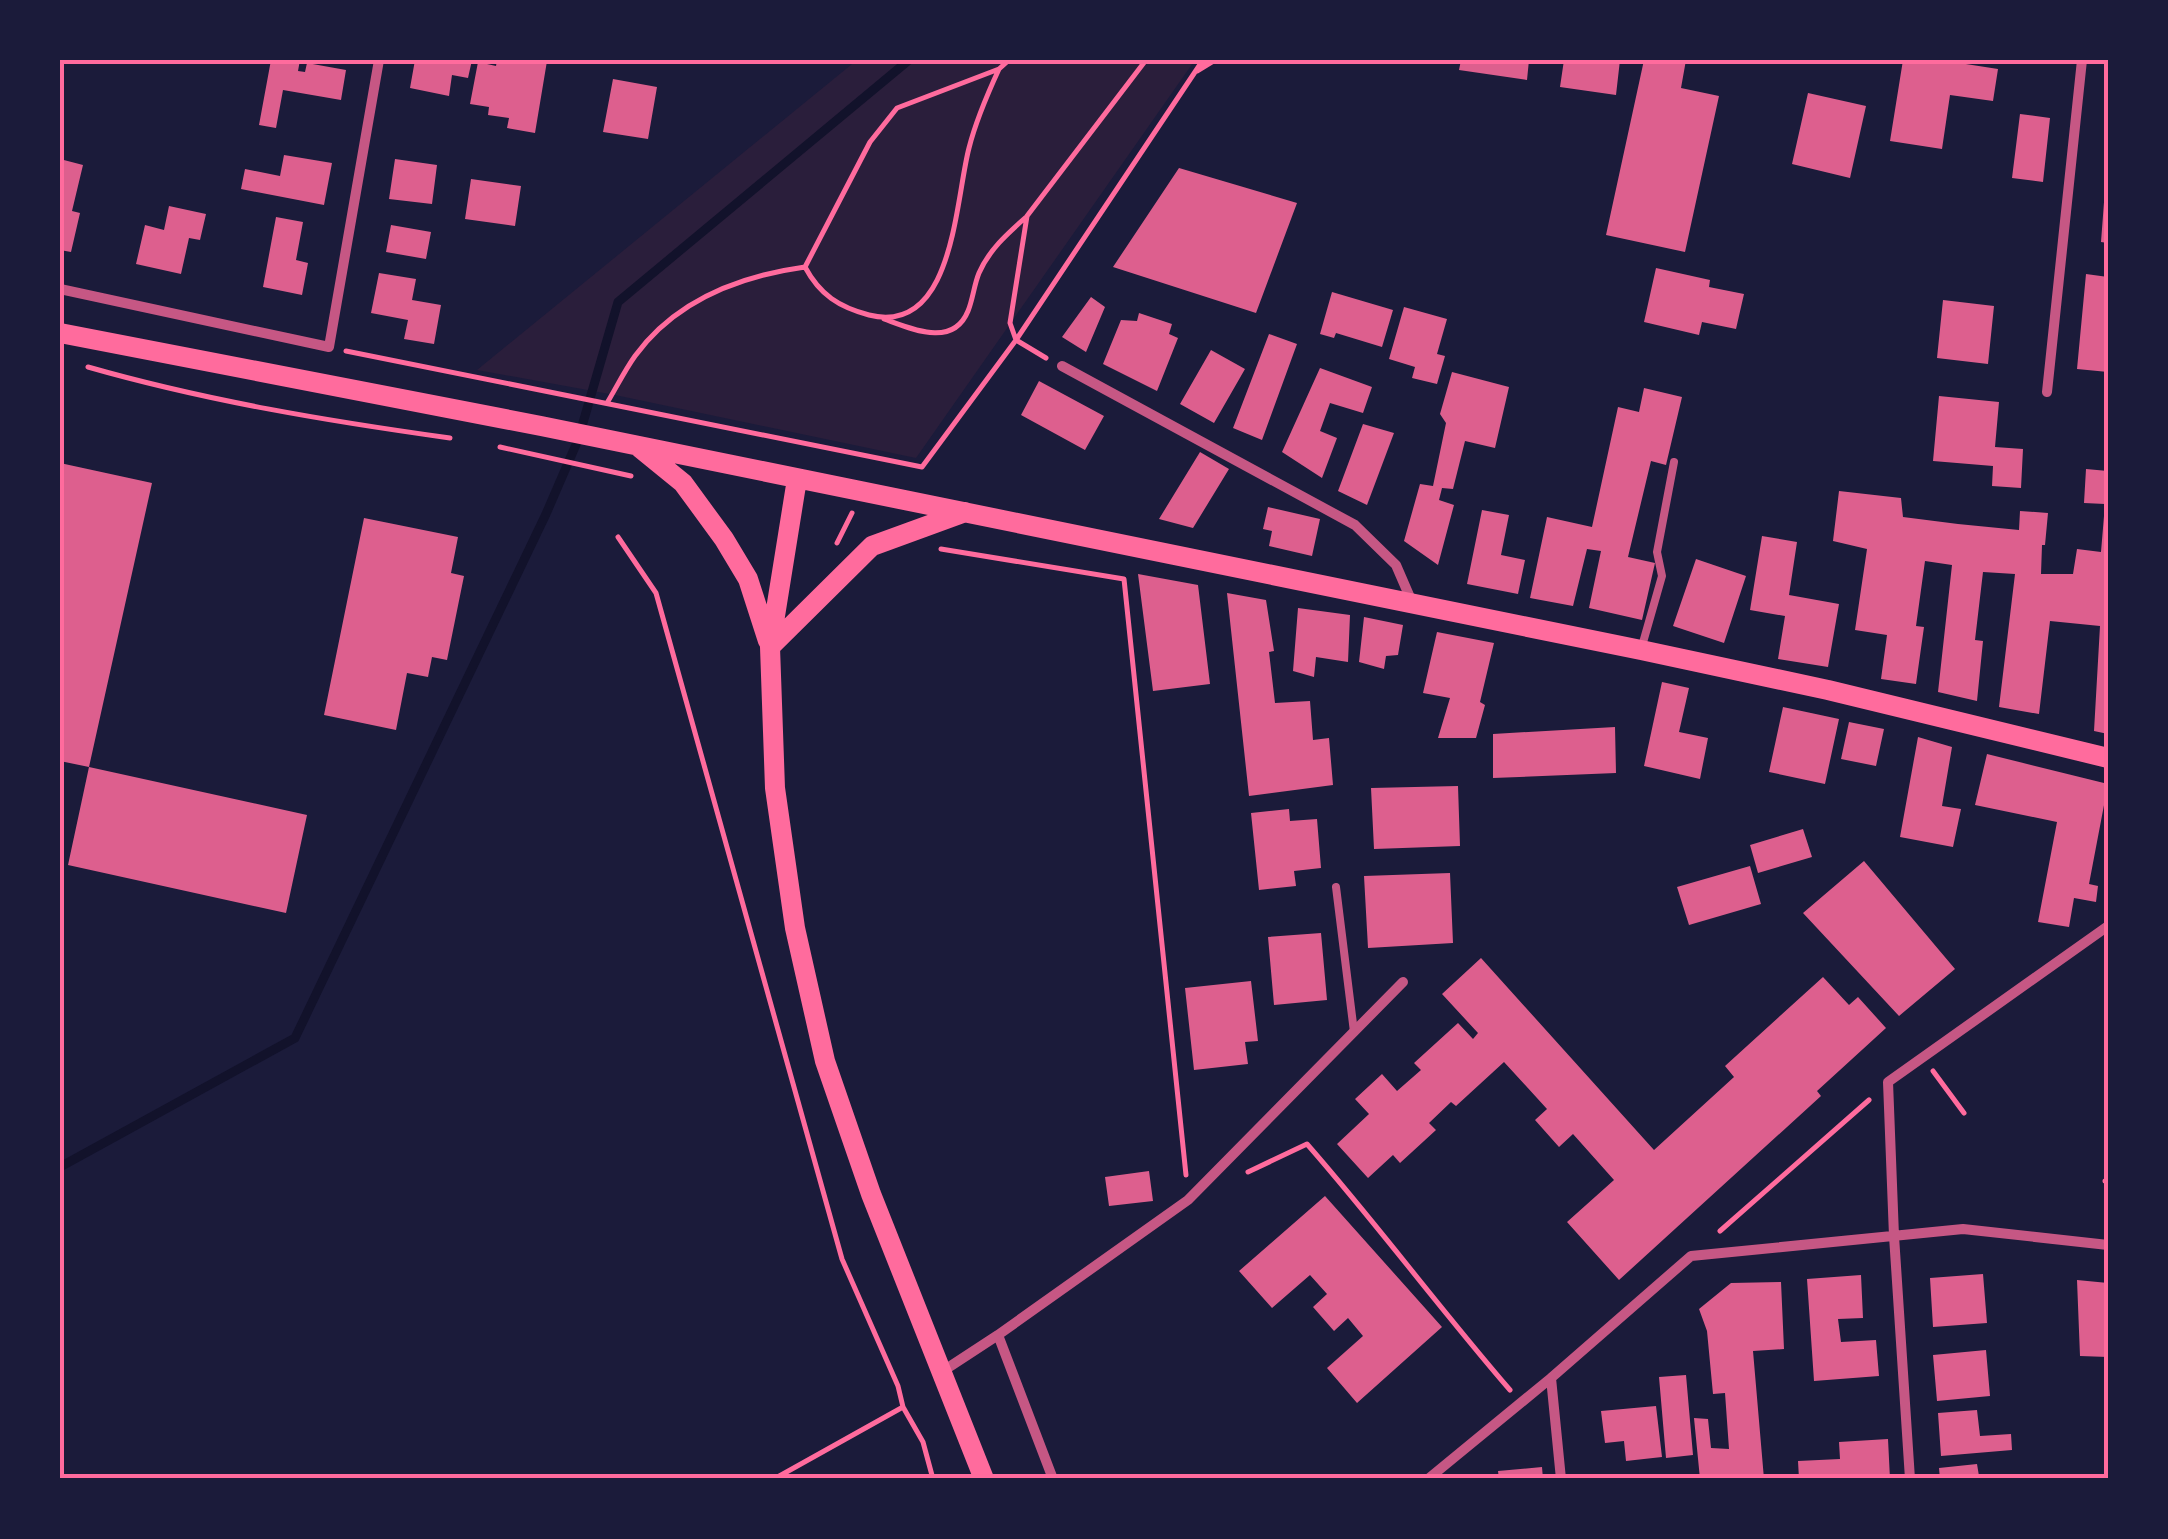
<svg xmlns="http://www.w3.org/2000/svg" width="2168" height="1539" viewBox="0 0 2168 1539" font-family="'Titillium Web',sans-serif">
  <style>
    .green { fill: #2a1e3b }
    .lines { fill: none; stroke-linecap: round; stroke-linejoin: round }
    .stream { stroke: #12122b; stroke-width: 9 }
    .building { fill: #dd5f8e }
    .path { stroke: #ff6b9d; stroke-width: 5 }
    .service { stroke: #c65784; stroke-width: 8 }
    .minor { stroke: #c65784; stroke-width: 10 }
    .secondary { stroke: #ff6b9d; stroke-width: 20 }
    .neatline { fill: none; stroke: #ff6b9d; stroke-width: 4 }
  </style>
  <rect width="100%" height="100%" fill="#1b1b3a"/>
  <!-- green -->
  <path class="green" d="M857,60H1195L916,458L615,395L477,370Z"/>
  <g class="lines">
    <!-- stream -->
    <path class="stream" d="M60,1167L295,1038L546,514L578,440L618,302L909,60"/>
  </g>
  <!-- building -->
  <path class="building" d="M271,60H300L298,71L305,72L307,63L346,70L341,100L283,90L276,128L259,125Z
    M415,60H472L468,78L452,75L449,96L410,88Z
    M497,60L547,61L535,133L507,128L509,118L488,115L489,107L470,104L478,62L496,66Z
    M1461,60H1529L1527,80L1459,70Z
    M1564,60H1620L1616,95L1560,87Z
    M1644,60H1686L1681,88L1719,96L1685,252L1606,235Z
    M1903,60H1940L1998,69L1993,101L1950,95L1942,149L1890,141Z
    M613,79L657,87L648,139L603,132Z
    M1808,93L1866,106L1850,178L1792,164Z
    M2020,114L2050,118L2043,182L2012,178Z
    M284,155L332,163L324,205L241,189L245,169L280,176Z
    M60,159L83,165L72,211L80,213L71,252L60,250Z
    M395,159L437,165L432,204L389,199Z
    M1179,168L1297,203L1256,313L1113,267Z
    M471,179L521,186L515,226L465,219Z
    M2105,189H2108V243L2101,242Z
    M169,206L206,214L200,240L189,238L181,274L136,264L145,225L164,230Z
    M276,217L303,222L296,260L308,263L302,295L263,287Z
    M391,225L431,232L426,259L386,252Z
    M1656,268L1710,280L1709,287L1744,294L1736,329L1702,322L1699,335L1644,322Z
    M379,273L416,279L412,300L441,305L434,344L404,339L408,320L371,313Z
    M2086,274L2108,277V372L2077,369Z
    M1332,292L1393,310L1382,347L1336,333L1334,338L1320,334Z
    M1091,297L1105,307L1086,352L1062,337Z
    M1943,300L1994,306L1988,364L1937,358Z
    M1404,307L1447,319L1437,354L1445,356L1437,384L1412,378L1415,367L1389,359Z
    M1139,313L1172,324L1169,334L1178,338L1157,391L1103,364L1121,320L1137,321Z
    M1269,334L1297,344L1262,440L1233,428Z
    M1211,350L1245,369L1214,423L1180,404Z
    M1320,368L1372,387L1363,413L1330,403L1320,431L1337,438L1322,478L1282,452Z
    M1452,372L1509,387L1495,448L1465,441L1453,489L1442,488L1439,500L1454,505L1438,565L1404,541L1420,484L1433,486L1446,423L1440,414Z
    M1039,381L1104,416L1085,450L1021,415Z
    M1644,388L1682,397L1666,465L1651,461L1628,557L1655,563L1642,620L1589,608L1601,551L1587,549L1573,606L1530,598L1547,517L1592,527L1618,407L1639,412Z
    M1939,396L1999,402L1995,447L2023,449L2021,488L1992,486L1993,466L1933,461Z
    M1363,424L1394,433L1367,505L1338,491Z
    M1200,452L1229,469L1193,528L1159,519Z
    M60,463L152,483L89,767L307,815L286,913L68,865L89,767L60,761Z
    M2086,469L2108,471V734L2094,731L2100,626L2050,621L2039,714L1999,707L2015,574L1983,572L1975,640L1983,641L1977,701L1938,692L1952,565L1925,561L1916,626L1924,627L1916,684L1881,679L1887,635L1855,630L1867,549L1833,541L1839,491L1901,498L1903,517L1958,524L2019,530L2020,511L2048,513L2045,545H2042L2041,574H2073L2077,549L2101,552L2105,504L2084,503Z
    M1268,507L1320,519L1312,556L1269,546L1272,531L1263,529Z
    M1482,510L1509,515L1501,555L1525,560L1518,594L1467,584Z
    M364,518L458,537L451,573L464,576L447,660L432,657L428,677L407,673L396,730L324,715Z
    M1762,536L1797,542L1789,595L1839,604L1828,667L1778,659L1785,616L1750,610Z
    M1696,559L1746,576L1724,643L1673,626Z
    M1138,574L1198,585L1210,684L1153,691Z
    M1227,593L1266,600L1274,651L1269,652L1275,703L1310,701L1313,740L1329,738L1333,785L1249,796Z
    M1298,608L1350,615L1348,662L1316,657L1314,677L1293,671Z
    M1364,617L1403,625L1398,655L1386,656L1384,669L1359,662Z
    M1437,632L1494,643L1480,702L1485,705L1476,738H1438L1450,698L1423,693Z
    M1662,682L1689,688L1679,732L1708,738L1700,779L1644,766Z
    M1783,707L1839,719L1825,784L1769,772Z
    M1849,722L1884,729L1876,766L1841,759Z
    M1615,727L1616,773L1493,778V734Z
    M1918,737L1952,747L1942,806L1961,809L1953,847L1900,837Z
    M1987,754L2108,784L2089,884L2098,886L2096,902L2074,898L2069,927L2038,922L2057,822L1975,805Z
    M1458,786L1460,846L1374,849L1371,788Z
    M1289,809L1290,821L1317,819L1321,868L1294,871L1296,886L1259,890L1251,813Z
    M1803,829L1812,857L1758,873L1750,845Z
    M1864,861L1955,969L1899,1016L1803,913Z
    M1750,866L1761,904L1689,925L1677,887Z
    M1450,873L1453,943L1368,948L1364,876Z
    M1321,933L1327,1000L1274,1005L1268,937Z
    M1481,958L1654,1150L1734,1077L1725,1066L1823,977L1849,1005L1858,997L1886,1028L1817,1091L1821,1096L1619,1280L1567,1222L1614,1180L1573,1134L1559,1147L1535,1120L1547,1109L1504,1062L1456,1106L1451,1102L1429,1123L1436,1130L1400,1163L1393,1155L1368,1178L1337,1144L1369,1114L1355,1099L1382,1074L1397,1091L1421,1070L1414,1063L1458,1023L1473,1039L1478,1033L1442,994Z
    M1251,981L1258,1041L1245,1042L1248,1064L1194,1070L1185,988Z
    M1149,1171L1153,1201L1109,1206L1105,1177Z
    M1325,1196L1442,1327L1357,1403L1327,1368L1363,1336L1348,1318L1334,1331L1313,1307L1327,1294L1310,1275L1272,1308L1239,1271Z
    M1983,1274L1987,1323L1933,1327L1930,1278Z
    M1861,1275L1863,1318L1838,1319L1841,1342L1876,1340L1879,1376L1814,1381L1807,1279Z
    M2077,1280L2108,1283V1357L2080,1356Z
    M1781,1282L1784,1349L1753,1351L1764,1479H1700L1694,1418L1708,1419L1711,1448L1729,1449L1725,1393L1713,1394L1707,1331L1699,1309L1731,1283Z
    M1986,1350L1990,1396L1937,1401L1933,1355Z
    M1686,1375L1693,1455L1666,1458L1659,1377Z
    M1656,1406L1662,1457L1626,1461L1624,1441L1605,1443L1601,1411Z
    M1977,1410L1980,1436L2011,1434L2012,1450L1941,1456L1938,1413Z
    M1888,1439L1890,1479H1799L1798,1461L1840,1459L1839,1442Z
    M1977,1464L1979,1476L1994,1475L1995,1479H1940L1939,1468Z
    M1542,1467L1543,1479H1499L1498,1471Z"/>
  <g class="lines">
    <!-- path -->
    <path class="path" d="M1197,71L1215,60
      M805,267C820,295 839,307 869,315C954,336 955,201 969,148C976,120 987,95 999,69
      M884,319C912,329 953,348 968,311C973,299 974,285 979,273C989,250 1007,234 1025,218
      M346,351L922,467L1016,340L1203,60
      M1046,358L1016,340L1010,323L1027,216L1146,60
      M88,367C207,401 328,421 450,438
      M607,403C616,388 625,370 635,356C676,300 740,276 805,267L870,142L897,108L999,69L1009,60
      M500,447L631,476
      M618,537L656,593L842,1259L898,1386L903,1407L923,1442L933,1479
      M837,543L852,513
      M941,549L1124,579L1186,1175
      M1933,1071L1964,1113
      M1248,1172L1307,1144C1377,1224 1440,1309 1510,1390
      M2105,1181H2108
      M1720,1231L1869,1100
      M774,1479L903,1407"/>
    <!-- service -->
    <path class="service" d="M1642,646L1662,576L1657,552L1674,462
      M1336,887L1354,1032"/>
    <!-- minor -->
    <path class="minor" d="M60,289L329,347L379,60
      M1062,366L1355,525L1396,565L1412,602
      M2047,392L2082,60
      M998,1335L1188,1200L1403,982
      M943,1371L998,1335L1053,1479
      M1428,1479L1551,1378
      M1561,1479L1551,1378L1691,1256L1963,1229L2108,1245
      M1910,1479L1894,1236L1888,1082L2108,926"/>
    <!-- secondary -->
    <path class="secondary" d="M60,333L541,426L1641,650L1828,690L2108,758
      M640,448L683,483L724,539L748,579L768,641
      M797,479L770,647L775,788L795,928L825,1061L871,1194L984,1479
      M770,647L872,546L965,512"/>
  </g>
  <!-- border -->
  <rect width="2168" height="1539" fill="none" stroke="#1b1b3a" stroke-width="125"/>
  <rect x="62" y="62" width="2044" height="1414" class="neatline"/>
</svg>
